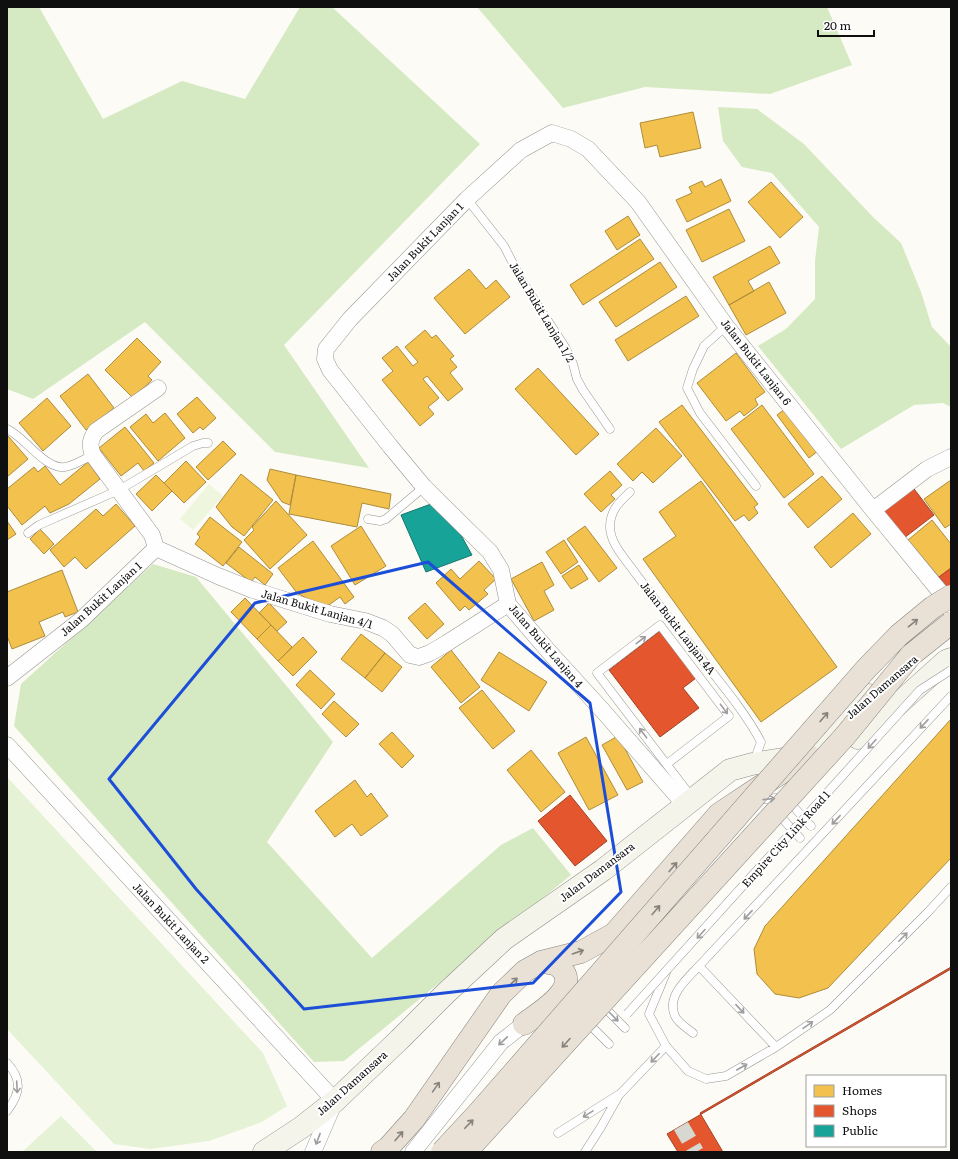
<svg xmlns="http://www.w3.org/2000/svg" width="958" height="1159" viewBox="0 0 958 1159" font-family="Literata,serif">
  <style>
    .green { fill: #e5f2d5 }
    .forest { fill: #d5eac2 }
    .pitch { fill: #eff6de }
    .homes { fill: #f2c14e; stroke: #ae8c3b }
    .shops { fill: #e4572e; stroke: #a44125; fill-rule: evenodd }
    .public { fill: #17a398; stroke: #15776f }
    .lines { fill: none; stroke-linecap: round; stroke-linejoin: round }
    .street-tunnel { stroke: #d8d8d2; stroke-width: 16; stroke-dasharray: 16 8; stroke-linecap: butt }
    .lane-casing { stroke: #969593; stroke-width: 9 }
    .street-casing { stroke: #969593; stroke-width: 17 }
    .secondary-casing { stroke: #8c8c89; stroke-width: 23 }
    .highway-casing { stroke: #838380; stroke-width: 23 }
    .lane { stroke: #fffefe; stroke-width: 8 }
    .street { stroke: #fffefe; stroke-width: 16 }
    .secondary { stroke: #f5f4eb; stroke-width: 22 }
    .highway { stroke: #eae1d6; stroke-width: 22 }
    .lane-bridge-casing { stroke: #969593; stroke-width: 9; stroke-linecap: butt }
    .highway-bridge-casing { stroke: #838380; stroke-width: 23; stroke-linecap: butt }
    .lane-bridge { stroke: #fffefe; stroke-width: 8 }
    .highway-bridge { stroke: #eae1d6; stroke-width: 22 }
    .oneway { stroke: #87827c }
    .oneway2 { stroke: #9f9e9e }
    .marked { fill: none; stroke: #1d4ed8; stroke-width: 3; stroke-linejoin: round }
    .labels { text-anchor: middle; stroke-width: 4; stroke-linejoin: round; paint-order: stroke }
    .street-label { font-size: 11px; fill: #0f0f0f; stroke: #fff }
  </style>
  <rect width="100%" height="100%" fill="#fcfbf5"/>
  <!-- green -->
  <path class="green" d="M7,777L263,1053L287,1106L262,1122L209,1141L150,1149L114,1144L7,1029Z
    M61,1116L97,1152H22Z"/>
  <!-- forest -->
  <path class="forest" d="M7,7H39L103,119L182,81L245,99L300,7H332L480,144L284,345L369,468L275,452L145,322L33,399L7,389Z
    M477,7H827L852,65L770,94L645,87L563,108Z
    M718,107L757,109L804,144L873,217L901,243L921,292L932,327L951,347V407L943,403L914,405L841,449L758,346L786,329L815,299V261L819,227L772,173L742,167L723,141Z
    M153,564L196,577L333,742L267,842L372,958L501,845L533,828L571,875L344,1061L314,1062L14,726L21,684Z"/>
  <!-- pitch -->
  <path class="pitch" d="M209,484L223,496L193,530L180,519Z"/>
  <!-- homes -->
  <path class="homes" d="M693,112L701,148L660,157L657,145L645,148L640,123Z
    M721,179L731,201L687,222L676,200L692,193L689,187L702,181L705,187Z
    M771,182L803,217L780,238L748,202Z
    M729,209L745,241L702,262L686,230Z
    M628,216L640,235L617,250L605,231Z
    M640,239L654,259L583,305L570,285Z
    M770,246L780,263L748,281L754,291L729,305L713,277Z
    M660,262L677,287L616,327L599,302Z
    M469,269L486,289L496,280L510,297L465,334L434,298Z
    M769,282L786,313L746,335L729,305Z
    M686,296L699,316L628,361L615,340Z
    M425,330L432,338L436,335L454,356L450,359L457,367L450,373L463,389L448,401L427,376L423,379L439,398L428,407L434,414L420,426L382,380L393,371L382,358L397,346L413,366L418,362L405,347Z
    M137,338L161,362L148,376L152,380L133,398L105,370Z
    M736,353L765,392L755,399L758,405L744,416L740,411L726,421L697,383Z
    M538,368L599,434L576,455L515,389Z
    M88,374L114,408L86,430L60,396Z
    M197,397L216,418L203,430L200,427L193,433L177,414Z
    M47,398L71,426L43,451L19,423Z
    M682,405L758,504L754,507L758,513L749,521L744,515L735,521L659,422Z
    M762,405L814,474L784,498L731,429Z
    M785,409L818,451L809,458L777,415Z
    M165,413L185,438L158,461L130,427L146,414L153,423Z
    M125,427L154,463L144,471L138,463L121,476L99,448Z
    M656,428L682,456L653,483L642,472L633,481L617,464Z
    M8,436L28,459L7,477V437Z
    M223,441L236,454L208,480L196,467Z
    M186,461L206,482L184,503L164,483Z
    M88,462L100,479L69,504L50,513L45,506L22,525L7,506V489L34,467L38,472L45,466L60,485Z
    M270,469L296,475L290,505L282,502L267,480Z
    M610,471L622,485L611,495L615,499L601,512L584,494Z
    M241,474L273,500L244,536L232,527L216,507Z
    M156,475L172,491L152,511L136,494Z
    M296,475L391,494L389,509L362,503L357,527L289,514Z
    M822,476L842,499L808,528L788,504Z
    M951,480V524L945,528L924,499Z
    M701,481L837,667L761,722L643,559L676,536L659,512Z
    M276,501L307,535L270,569L244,540L254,530L252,527Z
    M116,504L135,526L86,569L75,557L64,567L50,550L96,509L103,516Z
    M853,513L871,534L831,568L814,547Z
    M210,517L242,542L223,566L195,544L200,537L197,534Z
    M932,520L951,544V568L939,577L908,540Z
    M7,521L16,534L7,540Z
    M361,526L386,566L355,585L331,546Z
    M585,526L617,568L599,582L567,539Z
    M40,529L54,544L44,554L30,539Z
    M564,540L578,562L561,574L546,552Z
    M313,541L354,597L345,604L340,597L326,607L308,599L297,593L278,568Z
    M239,547L273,574L265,585L255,577L251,582L226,563Z
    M479,561L496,579L484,590L488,594L469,610L465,606L460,611L436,583L451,569L460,579Z
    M542,562L554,585L544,591L554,610L534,621L511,579Z
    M579,565L588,579L571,589L562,576Z
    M62,570L78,612L65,617L63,612L39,622L45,636L12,649L7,636V592Z
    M245,598L271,625L257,639L231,612Z
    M269,603L287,622L277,631L259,613Z
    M425,603L444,624L427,639L408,618Z
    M271,625L292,647L278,661L257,639Z
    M361,634L385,653L365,678L341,659Z
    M303,637L317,652L293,676L278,661Z
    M451,650L480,687L461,703L431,667Z
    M499,652L547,682L529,711L481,680Z
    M385,653L402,667L382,692L365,678Z
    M310,670L335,694L321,709L296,685Z
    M482,690L515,731L493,749L459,708Z
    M334,701L359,724L346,737L322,714Z
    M951,719V858L828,988L799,998L775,994L757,974L754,949L765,926Z
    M392,732L414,756L402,768L379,744Z
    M618,736L643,782L627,790L602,745Z
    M586,737L618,795L589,810L558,753Z
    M531,750L565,792L541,812L507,770Z
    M355,780L367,797L371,793L388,816L361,836L352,824L335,837L315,811Z"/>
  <!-- shops -->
  <path class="shops" d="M911,485L934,515L904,538L881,508Z
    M951,568V587L949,588L939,577Z
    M660,631L696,678L683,688L699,708L660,737L609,670Z
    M570,795L607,841L575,866L538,821Z
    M951,967V1152H723L700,1113ZM807,1076H945V1146H807Z
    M951,969V1152H678L667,1134ZM807,1076H945V1146H807Z"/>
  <!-- public -->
  <path class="public" d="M431,504L456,526L472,555L426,572L401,515Z"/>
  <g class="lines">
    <!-- street-tunnel -->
    <path class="street-tunnel" d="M681,1126L696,1152"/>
    <!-- lane casing -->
    <g class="lane-casing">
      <path id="lane" d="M467,199L504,246L522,281L565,347L573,364L577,379L583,390L610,429
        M726,326L704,346L693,369L687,388L700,413L756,486
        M7,429C24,436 45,470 65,467C74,466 84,459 93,455
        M630,492C619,502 610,511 610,527C610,544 627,561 636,574C657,603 679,631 701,658C722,685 745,712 761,742L754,761
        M368,519L380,521L386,519L424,487
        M28,533L39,525L119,490L193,446L203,443H208
        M667,764L729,716L660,625L597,673L693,799
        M757,800L776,798L792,805L811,826
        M780,816L800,838
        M601,1004L625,1028
        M586,1021L609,1044
        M693,1033C687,1028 678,1023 675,1016C666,996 687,979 699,966
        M666,1046L688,1071L706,1079L726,1076L776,1047L830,1010L928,912L951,887
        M776,1047L699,966L951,696
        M7,1063C23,1080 20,1094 7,1111
        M558,1133L618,1095
        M585,1152L601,1127L619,1095L666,1046L649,1014L666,973"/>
    </g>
    <!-- street casing -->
    <g class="street-casing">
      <path id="street" d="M873,510L927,469L951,457
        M156,548L218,576L253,590L330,614L365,621L383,628L392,634L410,655L419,657L430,653L447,643L508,604
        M156,548L152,535L93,455C89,445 90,440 96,431L158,388
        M7,678L81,620L156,548
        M7,745L335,1101L313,1152
        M685,805L603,711L551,654L508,604L501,570L490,552L424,487L390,446L330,370L325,359L326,349L350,319L467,199L521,150L552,133L571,139L588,149L638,202L726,326L873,510L951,605
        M413,1152L501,1042L524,1024L533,1018"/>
    </g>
    <!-- secondary casing -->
    <g class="secondary-casing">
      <path id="secondary" d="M858,738L876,724L946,661L951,659
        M264,1152L302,1127L335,1101L399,1040L445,994L504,939L603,870L730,770L752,764L808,755L869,695"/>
    </g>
    <!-- highway casing -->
    <g class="highway-casing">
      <path id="highway" d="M524,1024C537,1014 578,990 563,971C558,963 550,963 541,962
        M382,1152L388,1148L414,1119L501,994L525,971L541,962L581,952L614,934L719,814L808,755"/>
    </g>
    <!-- lane -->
    <use href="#lane" class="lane"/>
    <!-- street -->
    <use href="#street" class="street"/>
    <!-- secondary -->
    <use href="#secondary" class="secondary"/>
    <!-- highway -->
    <use href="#highway" class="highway"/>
    <!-- lane-bridge casing -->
    <g class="lane-bridge-casing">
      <path id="lane-bridge" d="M627,1014L920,690L951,670"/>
    </g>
    <!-- highway-bridge casing -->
    <g class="highway-bridge-casing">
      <path id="highway-bridge" d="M442,1152L480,1111L866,669L899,635L933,607L951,596
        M466,1152L845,736L911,655L951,623"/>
    </g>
    <!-- lane-bridge -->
    <use href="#lane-bridge" class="lane-bridge"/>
    <!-- highway-bridge -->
    <use href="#highway-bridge" class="highway-bridge"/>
  </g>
  <!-- one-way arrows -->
  <defs><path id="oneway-shaft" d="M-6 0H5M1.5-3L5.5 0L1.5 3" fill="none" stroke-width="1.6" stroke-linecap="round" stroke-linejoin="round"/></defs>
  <g class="oneway">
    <use href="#oneway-shaft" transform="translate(913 623) rotate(-39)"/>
    <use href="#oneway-shaft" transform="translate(824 717) rotate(-49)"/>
    <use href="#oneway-shaft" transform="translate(673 867) rotate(-49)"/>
    <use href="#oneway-shaft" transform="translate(656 910) rotate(-49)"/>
    <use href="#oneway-shaft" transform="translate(578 952) rotate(-19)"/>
    <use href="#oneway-shaft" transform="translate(513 982) rotate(-43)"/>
    <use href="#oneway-shaft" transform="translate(566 1043) rotate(132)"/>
    <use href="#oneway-shaft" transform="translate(436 1087) rotate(-55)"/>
    <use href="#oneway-shaft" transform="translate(469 1124) rotate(-46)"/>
    <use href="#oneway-shaft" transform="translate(399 1136) rotate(-49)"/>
  </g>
  <g class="oneway2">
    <use href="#oneway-shaft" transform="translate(641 640) rotate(-37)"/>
    <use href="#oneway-shaft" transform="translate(724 709) rotate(53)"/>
    <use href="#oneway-shaft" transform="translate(924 724) rotate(133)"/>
    <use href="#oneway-shaft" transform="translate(643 733) rotate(-127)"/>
    <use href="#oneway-shaft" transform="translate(872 744) rotate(132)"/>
    <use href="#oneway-shaft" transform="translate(769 799) rotate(-6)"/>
    <use href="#oneway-shaft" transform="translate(836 820) rotate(133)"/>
    <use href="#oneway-shaft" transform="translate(748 915) rotate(133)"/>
    <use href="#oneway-shaft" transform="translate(701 934) rotate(132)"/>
    <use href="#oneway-shaft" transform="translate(903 937) rotate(-45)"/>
    <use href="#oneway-shaft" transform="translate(740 1009) rotate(47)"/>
    <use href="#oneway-shaft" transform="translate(614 1017) rotate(46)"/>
    <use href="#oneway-shaft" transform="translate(808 1025) rotate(-35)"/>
    <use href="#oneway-shaft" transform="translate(503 1041) rotate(137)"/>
    <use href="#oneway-shaft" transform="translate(655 1058) rotate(134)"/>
    <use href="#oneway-shaft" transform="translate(742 1067) rotate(-30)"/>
    <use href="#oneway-shaft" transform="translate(17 1087) rotate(87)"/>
    <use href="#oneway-shaft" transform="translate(588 1114) rotate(148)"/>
    <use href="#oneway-shaft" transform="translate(318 1139) rotate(111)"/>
  </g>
  <!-- marked area -->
  <path class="marked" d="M428,562L590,703L621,892L533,983L304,1009L196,889L109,779L255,603Z"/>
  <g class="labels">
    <!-- street labels -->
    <g class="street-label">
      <text transform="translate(425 242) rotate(-46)" y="4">Jalan Bukit Lanjan 1</text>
      <text transform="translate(542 312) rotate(59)" y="4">Jalan Bukit Lanjan 1/2</text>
      <text transform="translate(756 362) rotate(52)" y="4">Jalan Bukit Lanjan 6</text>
      <text transform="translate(101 599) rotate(-42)" y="4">Jalan Bukit Lanjan 1</text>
      <text transform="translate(317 609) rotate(16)" y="4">Jalan Bukit Lanjan 4/1</text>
      <text transform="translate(678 628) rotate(52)" y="4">Jalan Bukit Lanjan 4A</text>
      <text transform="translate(546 646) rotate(49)" y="4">Jalan Bukit Lanjan 4</text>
      <text transform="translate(882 687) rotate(-41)" y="4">Jalan Damansara</text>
      <text transform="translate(786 839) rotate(-48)" y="4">Empire City Link Road 1</text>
      <text transform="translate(597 872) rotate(-37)" y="4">Jalan Damansara</text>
      <text transform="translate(171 923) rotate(47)" y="4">Jalan Bukit Lanjan 2</text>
      <text transform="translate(352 1083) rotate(-42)" y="4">Jalan Damansara</text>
    </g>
  </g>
  <!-- border -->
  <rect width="958" height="1159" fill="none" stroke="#0f0f0f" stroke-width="16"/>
  <!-- legend -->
  <rect x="806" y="1075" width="140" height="72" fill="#ffffff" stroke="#9f9f9f"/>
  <rect x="814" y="1085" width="20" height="12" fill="#f2c14e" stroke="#9f9f9f"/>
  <text x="842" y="1095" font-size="12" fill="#0f0f0f">Homes</text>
  <rect x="814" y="1105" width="20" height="12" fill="#e4572e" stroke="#9f9f9f"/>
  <text x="842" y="1115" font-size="12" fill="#0f0f0f">Shops</text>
  <rect x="814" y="1125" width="20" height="12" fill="#17a398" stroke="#9f9f9f"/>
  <text x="842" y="1135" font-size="12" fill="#0f0f0f">Public</text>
  <!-- scale -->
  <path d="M818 30v6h56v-6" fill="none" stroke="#0f0f0f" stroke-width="2"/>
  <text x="824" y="30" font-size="12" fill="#0f0f0f" stroke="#ffffff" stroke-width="3" paint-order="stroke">20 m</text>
</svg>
